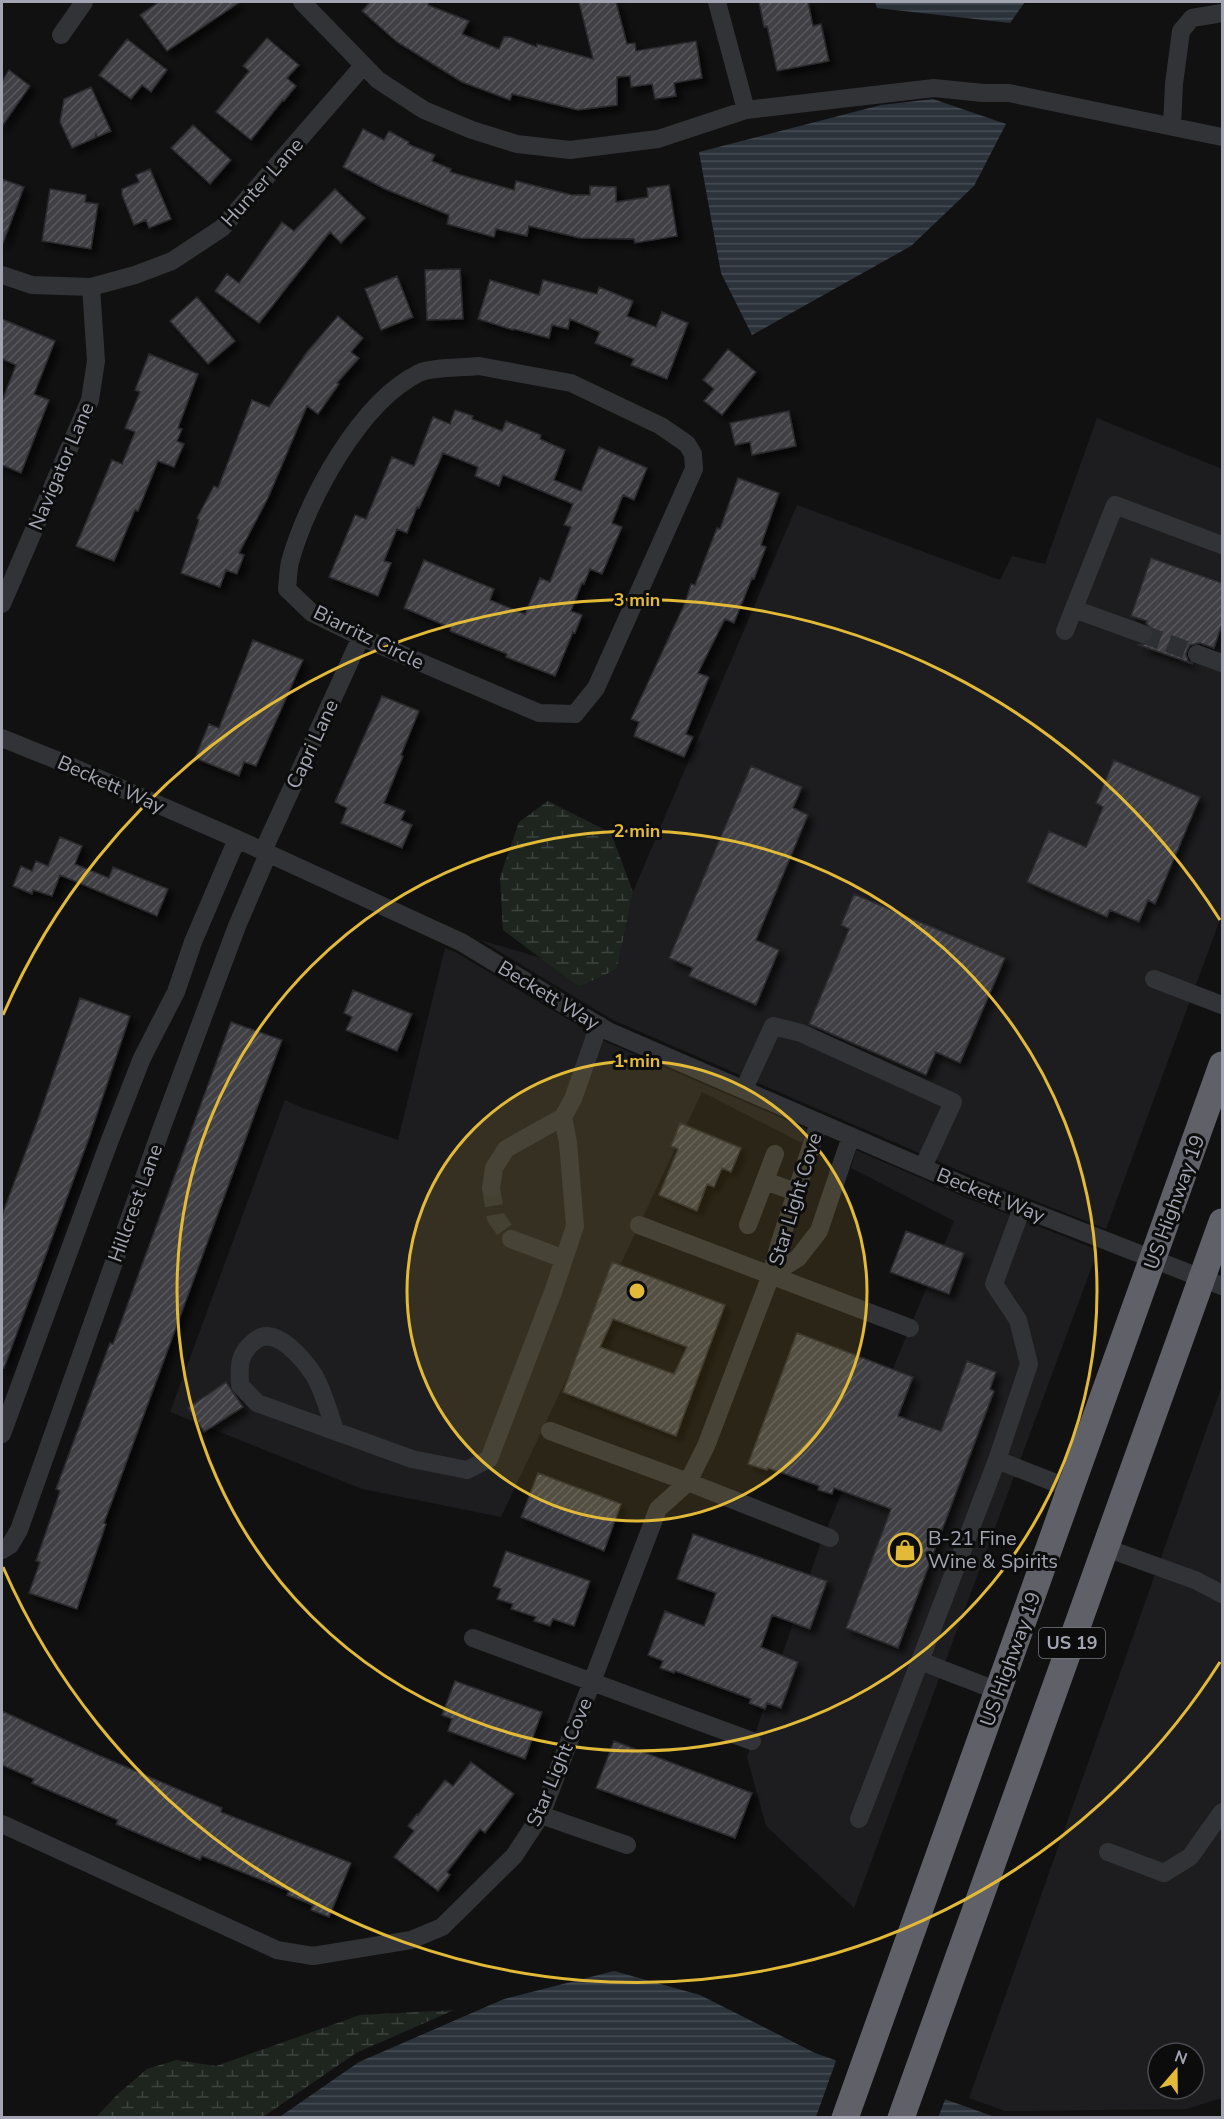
<svg xmlns="http://www.w3.org/2000/svg" width="1224" height="2119" viewBox="0 0 1224 2119" font-family="'Nunito Sans',sans-serif">
  <style>
    .built { fill: #1d1d1f; fill-rule: evenodd }
    .wetland { fill: url(#wetland-marsh) }
    .water { fill: url(#water-rules) }
    .pier { fill: #111112 }
    .building { fill: url(#building-hatch); stroke: #2b2b2e; stroke-width: 1.5; fill-rule: evenodd; filter: url(#shadow) }
    .lines { fill: none; stroke-linecap: round; stroke-linejoin: round }
    .minor-tunnel { stroke: #2e2f32; stroke-width: 18; stroke-dasharray: 18 9; stroke-linecap: butt }
    .minor { stroke: #323337; stroke-width: 18 }
    .highway { stroke: #5f6068; stroke-width: 27 }
    .ring { fill: none; stroke: #e3ba38; stroke-width: 3 }
    .labels { text-anchor: middle; stroke-width: 6; stroke-linejoin: round; paint-order: stroke }
    .shield { fill: #0c0c0d; stroke: #767880; stroke-width: 1.5 }
    .shield-label { font-size: 18px; font-weight: bold; fill: #a3a6b2 }
    .street-label { font-size: 20px; fill: #a3a6b2; stroke: #0c0c0d }
    .poi-label { font-size: 20px; fill: #a3a6b2; stroke: #0c0c0d; text-anchor: start }
    .centre { fill: #e3ba38; stroke: #0c0c0d; stroke-width: 3 }
    .ring-label { font-size: 18px; text-anchor: middle; font-weight: bold; fill: #e3ba38; stroke: #0c0c0d; stroke-width: 6; stroke-linejoin: round; paint-order: stroke }
  </style>
  <defs>
    <pattern id="wetland-marsh" width="20" height="14" patternUnits="userSpaceOnUse" patternTransform="scale(1.5)"><rect width="20" height="14" fill="#1e251f"/><path d="M1 5h8M5 5V1M11 12h8M15 12V8" fill="none" stroke="#3c423d"/></pattern>
    <pattern id="water-rules" width="6" height="5" patternUnits="userSpaceOnUse" patternTransform="scale(1.5)"><rect width="6" height="5" fill="#2b323a"/><path d="M0 2.5h6" fill="none" stroke="#474d54"/></pattern>
    <pattern id="building-hatch" width="6" height="6" patternUnits="userSpaceOnUse" patternTransform="scale(1.5)"><rect width="6" height="6" fill="#404145"/><path d="M-1 1l2-2M0 6l6-6M5 7l2-2" fill="none" stroke="#58595d"/></pattern>
    <filter id="shadow"><feDropShadow dx="5.5" dy="5.5" stdDeviation="3" flood-color="#0009"/></filter>
  </defs>
  <rect width="100%" height="100%" fill="#111112"/>
  <!-- built -->
  <path class="built" d="M1097,418L1222,469V914L1106,1229L972,1176L613,1020L480,940L541,958L579,987L617,969L633,892L797,505L1000,580L1012,556L1045,564Z
    M445,948L457,953L604,1041L807,1129L802,1143L702,1092L501,1517L362,1489L170,1412L285,1100L303,1108L398,1140Z
    M856,1150L964,1197L1098,1250L854,1908L766,1826L747,1757L820,1545L954,1221L851,1168Z
    M1222,1386V2098L1186,2109L1005,2111L969,2098ZM1158,2053H1194V2089H1158Z"/>
  <!-- wetland -->
  <path class="wetland" d="M548,801L611,833L633,892L617,969L579,987L503,930L500,877L519,822Z
    M454,2010L356,2053L263,2117H96L119,2093L147,2069L176,2060L216,2066L360,2015Z"/>
  <!-- water -->
  <path class="water" d="M875,2H1025L1010,23L877,8Z
    M933,99L1006,124L974,186L911,246L752,335L721,273L699,152L881,105Z
    M614,1971L700,1995L815,2053L995,2117L278,2118L359,2062L504,1999Z"/>
  <!-- pier -->
  <path class="pier" d="M837,2058L946,2097L938,2118L816,2117Z"/>
  <!-- building -->
  <path class="building" d="M159,2H240L167,51L140,15Z
    M370,2H429L428,5L469,21L462,34L499,49L504,37H510L537,47V44L593,59L579,2H616L627,44L635,43L636,51L696,41L702,78L674,83L676,96L655,99L652,84L631,87L630,76L617,77V105L578,110L512,94L510,100L462,82L397,42L362,11Z
    M759,2H808L813,26L821,24L829,61L777,71L767,26L764,27Z
    M267,38L299,65L287,78L296,86L284,101L283,100L251,140L216,112L249,71L243,66Z
    M127,39L167,70L151,92L142,85L131,99L99,75Z
    M9,70L30,86L2,126V81Z
    M91,87L111,131L97,137L96,134L95,138L72,148L60,122L64,99Z
    M193,125L231,160L210,184L171,148Z
    M363,129L384,140L389,131L409,142L408,144L435,155L432,161L451,169L450,172L514,190L516,181L572,195H590V186L616,187V202L648,197L647,188L669,185L677,236L635,243L634,239L580,238L529,226L527,236L496,229L494,237L447,224L449,215L385,189L343,167Z
    M150,169L171,219L149,228L146,220L134,225L122,195V189L139,182L136,175Z
    M2,179L24,187L3,243H2Z
    M50,189L86,195L85,202L98,204L91,249L42,241Z
    M335,189L365,218L341,243L330,232L259,323L215,291L227,274L239,283L282,222L294,231Z
    M460,269L463,319L427,320L425,270Z
    M397,276L413,317L381,330L365,289Z
    M490,280L539,295L543,280L597,294L599,287L633,301L627,316L656,327L662,312L688,323L667,379L631,365L634,359L595,343L600,332L570,319L568,329L552,325L549,338L514,329L513,330L478,319Z
    M197,297L235,341L208,364L170,321Z
    M338,316L363,338L351,352L359,358L337,383L339,384L318,414L307,406L268,498L239,553L244,555L237,574L226,570L220,587L181,573L199,520L197,518L214,486L218,488L252,400L269,407L307,352Z
    M2,319L55,341L34,394L49,400L21,473L2,465V401L16,365L2,359Z
    M728,349L756,372L722,415L704,401L714,389L703,380Z
    M149,354L198,374L178,428L182,429L177,441L184,444L174,467L158,461L138,511L135,510L114,561L76,546L112,460L122,464L135,432L125,428L140,392L135,390Z
    M455,410L473,416L472,419L502,431L506,421L541,435L540,439L565,450L554,480L581,491L599,447L647,468L634,500L623,495L612,523L622,527L602,574L590,569L584,584L582,583L571,611L582,615L575,633L573,632L555,676L506,657L507,654L450,631L451,628L404,608L424,560L494,589L490,600L525,614L540,578L550,582L571,527L564,525L573,504L503,475L499,486L475,476L478,467L443,453L419,508L417,507L407,533L397,529L384,561L391,563L378,596L329,577L355,515L366,519L392,457L414,466L433,417L450,424Z
    M789,411L796,446L752,455L750,442L735,445L730,423Z
    M738,478L779,493L761,545L766,547L754,579L752,578L734,623L725,619L698,673L709,677L686,734L693,737L684,757L634,736L639,722L631,719L685,603L691,584L695,585L717,528L720,529Z
    M1151,558L1222,583V624L1214,648L1200,643L1190,645L1187,650L1186,655L1188,661L1193,664L1139,645L1150,643L1154,637V631L1146,623L1147,621L1131,616Z
    M253,640L303,660L256,766L244,762L239,776L195,758L209,724L219,728Z
    M382,696L419,711L401,755L403,756L384,803L405,811L401,820L412,825L402,848L341,823L347,808L335,802Z
    M1114,760L1200,797L1155,904L1148,900L1139,922L1110,910L1107,917L1027,882L1049,831L1086,847L1103,807L1096,803Z
    M751,766L802,787L793,808L808,815L756,940L779,950L756,1005L689,976L693,968L669,958Z
    M60,837L82,846L75,864L109,878L113,867L168,889L157,916L60,875L52,896L33,890L32,894L13,886L21,866L32,871L36,861L48,866Z
    M854,894L1005,958L960,1063L936,1052L926,1075L809,1024L849,929L841,925Z
    M353,990L412,1014L397,1051L346,1030L352,1017L344,1013Z
    M80,998L130,1016L89,1138L4,1368H2V1215L38,1119Z
    M231,1022L282,1040L104,1523L106,1524L77,1609L29,1593L40,1562L36,1561L60,1491L56,1489L110,1343L113,1344Z
    M680,1123L741,1148L731,1172L722,1168L714,1187L707,1184L697,1211L659,1195L678,1149L671,1146Z
    M906,1231L964,1253L949,1294L890,1272Z
    M612,1262L725,1305L676,1436L563,1392ZM613,1319L687,1347L674,1374L600,1347Z
    M797,1333L913,1377L898,1416L941,1431L967,1361L996,1372L990,1389L994,1391L898,1648L846,1628L891,1509L834,1488L832,1494L818,1490L819,1486L768,1468L767,1470L748,1464Z
    M226,1382L243,1407L204,1432L188,1408Z
    M538,1473L621,1504L604,1551L521,1517Z
    M693,1534L827,1581L810,1629L772,1615L761,1647L798,1662L781,1708L767,1703L765,1709L749,1703L751,1699L675,1671L674,1673L660,1668L663,1661L648,1655L665,1611L704,1626L716,1593L677,1579Z
    M506,1551L590,1581L574,1626L553,1619L550,1626L534,1621L536,1617L511,1609L513,1604L497,1599L501,1589L493,1586Z
    M455,1681L542,1712L525,1759L448,1731L452,1719L442,1715Z
    M2,1711L96,1754L222,1808L221,1812L351,1863L329,1917L311,1910L313,1905L287,1895L289,1891L202,1856L200,1860L116,1824L118,1820L32,1783L34,1779L2,1765Z
    M614,1741L752,1793L735,1838L596,1788Z
    M471,1762L514,1794L485,1833L480,1829L447,1872L450,1875L438,1891L394,1857L414,1831L408,1826L417,1814L418,1815L445,1780L453,1786Z"/>
  <g class="lines">
    <!-- minor-tunnel -->
    <path class="minor-tunnel" d="M1143,634L1197,654
      M491,1188L496,1218L511,1239"/>
    <!-- minor -->
    <path class="minor" d="M302,2L378,80L424,110L472,130L517,144L570,150L658,139L746,110L934,88L983,93H1009L1222,137
      M717,2L746,110
      M61,35L84,2
      M1172,126L1174,84L1181,31L1192,18L1222,13
      M2,275L32,285L91,287L135,275L172,261L222,228L363,66
      M479,366L571,383L661,426L687,444L693,454L694,469L596,688L575,714L539,713L361,637L312,613L287,589C288,580 288,571 290,562C307,500 360,402 419,373C431,367 464,368 479,366Z
      M2,604L90,400L96,361L91,287
      M1074,609L1143,634
      M1065,631L1115,505L1222,545
      M1197,654L1222,663
      M2,738L54,759L237,839L461,942L608,1031L968,1187L1222,1286
      M263,851L361,637
      M1154,979L1222,1005
      M744,1089L773,1026L801,1033L953,1102L923,1167
      M765,1181L796,1192
      M491,1188L494,1168L506,1149L563,1117
      M639,1225L910,1328
      M748,1225L775,1154
      M511,1239L564,1259
      M771,1275L798,1258L819,1231L851,1136
      M550,1431L688,1482L830,1538
      M336,1432C329,1414 324,1392 314,1375C304,1360 276,1325 256,1340C238,1353 239,1366 240,1385L257,1403L412,1459L467,1470L489,1459L553,1292L575,1226L568,1143L563,1117L573,1099L599,1025
      M2,1434L108,1145L142,1058L176,992L193,942L237,839
      M997,1460L1029,1364L1018,1320L994,1284L1022,1208
      M1106,1548L1195,1580L1222,1594
      M2,1550L10,1545L19,1530L162,1127L237,926L268,854
      M473,1638L752,1741
      M998,1691L920,1661L997,1460L1071,1489
      M541,1815L627,1845
      M859,1819L920,1661
      M2,1824L277,1950L313,1956L411,1940L442,1927L514,1856L541,1815L658,1509L688,1482L706,1446L771,1275L779,1245L819,1122
      M1108,1852L1164,1873L1190,1857L1222,1812"/>
    <!-- highway -->
    <path class="highway" d="M845,2118L1222,1065
      M901,2118L1222,1222"/>
  </g>
  <!-- distance rings -->
  <circle cx="637" cy="1291" r="230" fill="#e3ba38" fill-opacity=".12"/>
  <g class="ring">
    <circle cx="637" cy="1291" r="230"/>
    <circle cx="637" cy="1291" r="460"/>
    <path d="M1220 1662A691 691 0 0 1 3 1567M3 1015A691 691 0 0 1 1220 920"/>
  </g>
  <!-- icons -->
  <defs>
    <g id="shop-ring" transform="scale(1.725)"><circle r="9.5" fill="#0c0c0d" stroke="#e3ba38" stroke-width="1.5"/><path d="M-5-2.5h2.3a2.7 3.5 0 0 1 5.4 0H5L5.5 6h-11ZM-1.5-2.5h3a1.5 2.3 0 0 0-3 0Z" fill="#e3ba38"/></g>
  </defs>
  <g fill-rule="evenodd">
    <use href="#shop-ring" x="905" y="1550"/>
  </g>
  <g class="labels">
    <!-- shield labels -->
    <rect class="shield" x="1039" y="1628" width="66" height="30" rx="4.5"/>
    <g class="shield-label">
      <text x="1072" y="1649">US 19</text>
    </g>
    <!-- street labels -->
    <g class="street-label">
      <text transform="translate(262 182) rotate(-48)" y="7">Hunter Lane</text>
      <text transform="translate(61 466) rotate(-67)" y="7">Navigator Lane</text>
      <text transform="translate(369 637) rotate(26)" y="7">Biarritz Circle</text>
      <text transform="translate(312 744) rotate(-65)" y="7">Capri Lane</text>
      <text transform="translate(111 784) rotate(24)" y="7">Beckett Way</text>
      <text transform="translate(549 995) rotate(31)" y="7">Beckett Way</text>
      <text transform="translate(991 1195) rotate(22)" y="7">Beckett Way</text>
      <text transform="translate(795 1199) rotate(-73)" y="7">Star Light Cove</text>
      <text transform="translate(1174 1202) rotate(-70)" y="7">US Highway 19</text>
      <text transform="translate(135 1203) rotate(-70)" y="7">Hillcrest Lane</text>
      <text transform="translate(1010 1659) rotate(-70)" y="7">US Highway 19</text>
      <text transform="translate(559 1762) rotate(-67)" y="7">Star Light Cove</text>
    </g>
    <!-- poi labels -->
    <g class="poi-label">
      <text x="928" y="1545">B-21 Fine<tspan x="928" dy="23">Wine &amp; Spirits</tspan></text>
    </g>
  </g>
  <circle cx="637" cy="1291" r="9" class="centre"/>
  <g class="ring-label">
    <text x="637" y="606">3 min</text>
    <text x="637" y="837">2 min</text>
    <text x="637" y="1067">1 min</text>
  </g>
  <!-- border -->
  <rect width="1224" height="2119" fill="none" stroke="#a3a6b2" stroke-width="6"/>
  <!-- north arrow -->
  <g transform="translate(1176 2071) rotate(20)"><circle r="28" fill="#0c0c0d" stroke="#484a4f" stroke-width="1.5"/>
  <path d="M0-4.5L10 22L0 15L-10 22Z" fill="#e3ba38"/>
  <text y="-9" font-size="16" font-weight="bold" text-anchor="middle" fill="#a3a6b2">N</text>
  </g>
</svg>
